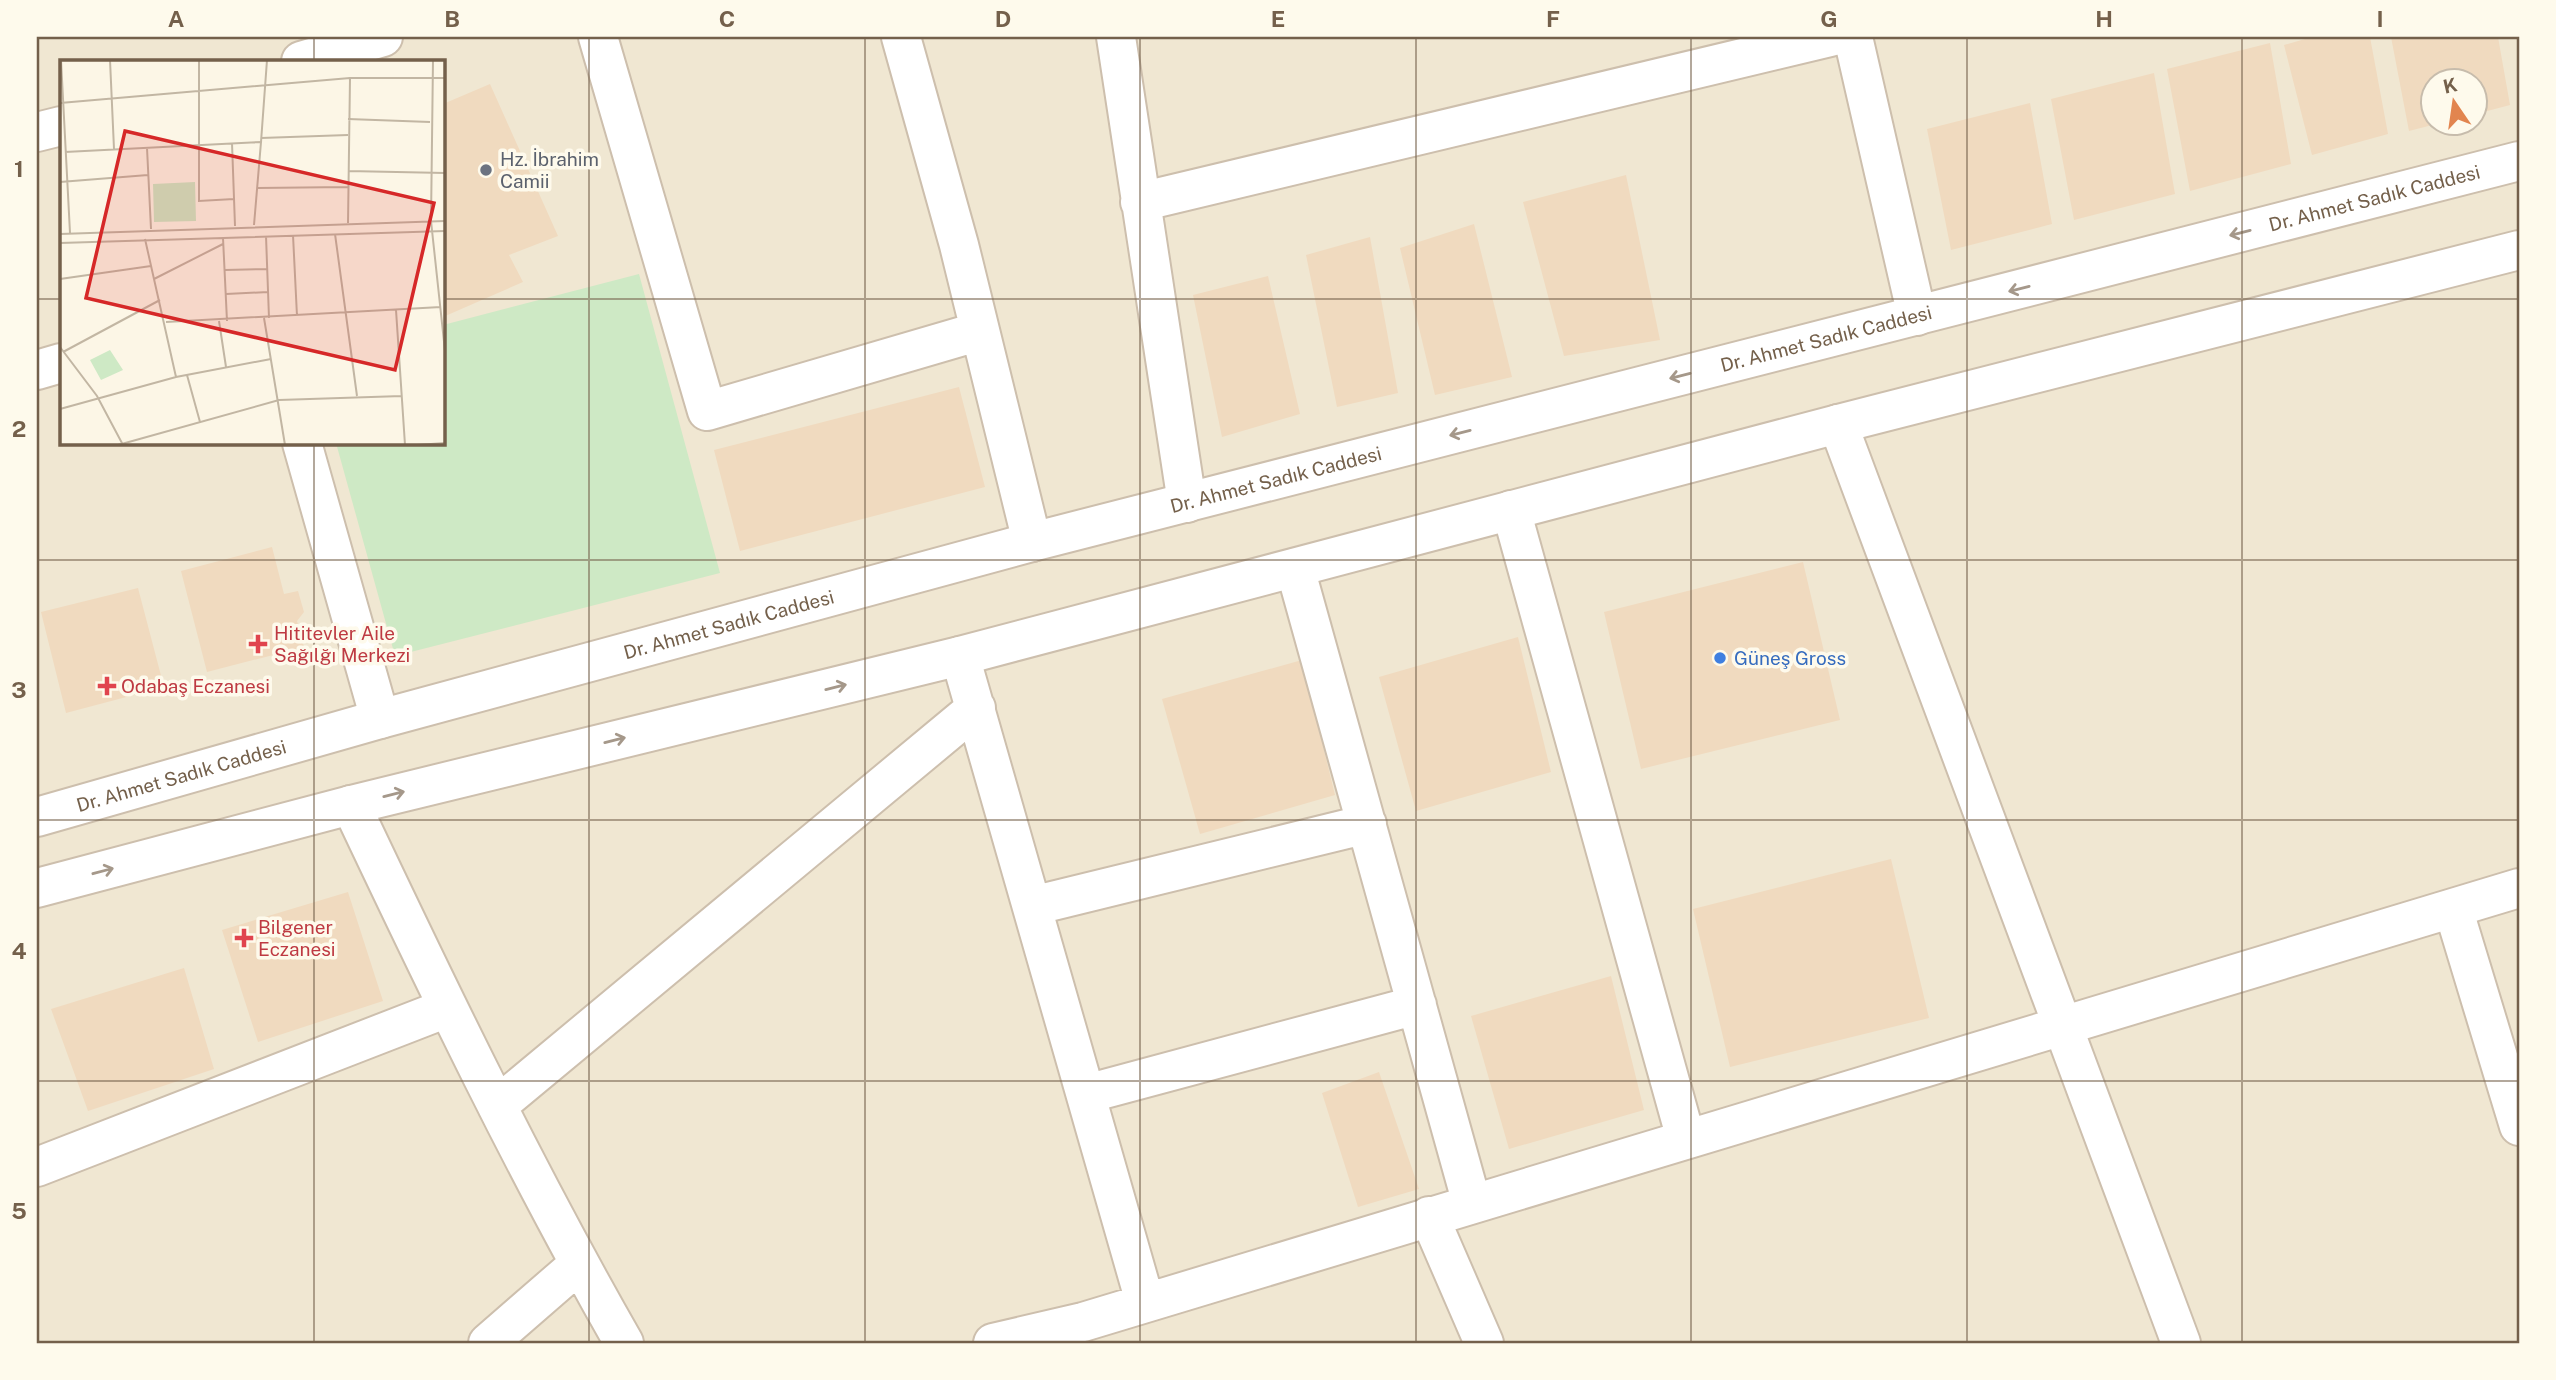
<svg xmlns="http://www.w3.org/2000/svg" width="2556" height="1380" viewBox="0 0 2556 1380" font-family="'Public Sans',sans-serif">
  <style>
    .residential { fill: #f0e7d2; fill-rule: evenodd }
    .green { fill: #cee9c5 }
    .building { fill: #f0dabf }
    .lines { fill: none; stroke-linecap: round; stroke-linejoin: round }
    .minor-casing { stroke: #cdbfad; stroke-width: 42 }
    .tertiary-casing { stroke: #cdbfad; stroke-width: 42 }
    .minor { stroke: #fff; stroke-width: 38 }
    .tertiary { stroke: #fff; stroke-width: 38 }
    .oneway { stroke: #a5988a }
    .grid { fill: none; stroke: #74604b; stroke-width: 2; stroke-opacity: 0.55 }
    .worship-dot { fill: #6b7280; stroke: #fefaec; stroke-width: 2.5 }
    .health-dot { fill: #e0444e; stroke: #fefaec; stroke-width: 2.5 }
    .shop-dot { fill: #3f7fe0; stroke: #fefaec; stroke-width: 2.5 }
    .labels { text-anchor: middle; stroke-width: 7; stroke-linejoin: round; paint-order: stroke }
    .worship-label { font-size: 19px; fill: #5b616d; stroke: #fefaec; text-anchor: start }
    .street-label { font-size: 19px; fill: #74604b; stroke: #fefaec }
    .health-label { font-size: 19px; fill: #be3a42; stroke: #fefaec; text-anchor: start }
    .shop-label { font-size: 19px; fill: #366cbe; stroke: #fefaec; text-anchor: start }
    .inset-road { fill: none; stroke: #c2b6a3; stroke-width: 2 }
    .view { fill: #d62828; fill-opacity: 0.15; stroke: #d62828; stroke-width: 3.5 }
    .inset-edge { fill: none; stroke: #74604b; stroke-width: 3.5 }
    .neatline { fill: none; stroke: #74604b; stroke-width: 2.5 }
    .grid-label { font-size: 23px; text-anchor: middle; font-weight: bold; fill: #74604b }
  </style>
  <rect width="100%" height="100%" fill="#fcf6e6"/>
  <!-- residential -->
  <path class="residential" d="M37,37H2519V1343H37ZM61,61H443V443H61ZM2434,80H2476V122H2434Z"/>
  <!-- green -->
  <path class="green" d="M639,274L720,573L395,656L336,443H443V325Z"/>
  <!-- building -->
  <path class="building" d="M2312,37H2370L2388,134L2312,155L2284,45Z
    M2391,37H2498L2510,105L2476,114V80H2434V122L2440,123L2409,131Z
    M2270,43L2291,164L2190,191L2167,69Z
    M2154,73L2175,194L2074,220L2051,99Z
    M490,84L558,236L509,255L523,282L443,317V104Z
    M2030,103L2052,224L1951,250L1927,129Z
    M1626,175L1660,340L1564,356L1523,202Z
    M1474,224L1512,377L1435,395L1400,248Z
    M1370,237L1398,393L1337,407L1306,255Z
    M1268,276L1300,414L1222,437L1193,295Z
    M959,387L985,487L740,551L714,450Z
    M272,547L284,594L298,591L304,612L297,621L304,647L207,672L181,571Z
    M1803,562L1840,720L1641,769L1604,612Z
    M138,588L164,687L66,713L41,612Z
    M1518,637L1551,772L1416,811L1379,677Z
    M1302,660L1335,795L1200,834L1162,699Z
    M1891,859L1929,1018L1730,1067L1693,909Z
    M348,892L383,1001L258,1042L222,930Z
    M184,968L214,1069L88,1111L51,1009Z
    M1611,976L1644,1110L1509,1149L1471,1016Z
    M1379,1072L1419,1189L1358,1207L1322,1093Z"/>
  <g class="lines">
    <!-- minor casing -->
    <g class="minor-casing">
      <path id="minor" d="M598,37L707,411L980,331
        M901,37L959,245L1032,542
        M1116,37L1187,503
        M1853,37L1917,316
        M301,61L383,37
        M37,132L61,126
        M1140,202L1830,37
        M37,370L61,363
        M1838,424L2181,1343
        M302,443L380,719
        M1511,510L1686,1139
        M1295,568L1472,1204
        M960,656L1145,1302
        M351,805C437,987 524,1168 624,1343
        M1032,906L1367,824
        M2453,908L2519,1126
        M1086,1094L1417,1005
        M497,1106L976,708
        M37,1167L447,1008
        M1429,1216L1484,1343
        M488,1343L579,1264
        M993,1343L1083,1322L2519,888"/>
    </g>
    <!-- tertiary casing -->
    <g class="tertiary-casing">
      <g id="tertiary">
        <path id="s1" d="M37,817L380,719L1032,542L2519,161"/>
        <path d="M37,888L351,805L960,656L1838,424L2519,250"/>
      </g>
    </g>
    <!-- minor -->
    <use href="#minor" class="minor"/>
    <!-- tertiary -->
    <use href="#tertiary" class="tertiary"/>
  </g>
  <!-- one-way arrows -->
  <defs><path id="oneway-shaft" d="M-6 0H5M1.5-3L5.5 0L1.5 3" fill="none" stroke-width="1.6" stroke-linecap="round" stroke-linejoin="round" transform="scale(1.75)"/></defs>
  <g class="oneway">
    <use href="#oneway-shaft" transform="translate(2240 233) rotate(166)"/>
    <use href="#oneway-shaft" transform="translate(2019 289) rotate(166)"/>
    <use href="#oneway-shaft" transform="translate(1680 376) rotate(166)"/>
    <use href="#oneway-shaft" transform="translate(1460 433) rotate(166)"/>
    <use href="#oneway-shaft" transform="translate(836 687) rotate(-14)"/>
    <use href="#oneway-shaft" transform="translate(615 740) rotate(-14)"/>
    <use href="#oneway-shaft" transform="translate(394 794) rotate(-14)"/>
    <use href="#oneway-shaft" transform="translate(103 871) rotate(-15)"/>
  </g>
  <!-- grid -->
  <path class="grid" d="M314,37V61M589,37V1343M865,37V1343M1140,37V1343M1416,37V1343M1691,37V1343M1967,37V1343M2242,37V1343M37,299H61M443,299H2519M314,443V1343M37,560H2519M37,820H2519M37,1081H2519"/>
  <!-- markers -->
  <circle class="worship-dot" cx="486" cy="170" r="7"/>
  <g class="health-dot">
    <path d="M254.5 633.5h7v7h7v7h-7v7h-7v-7h-7v-7h7z"/>
    <path d="M103.5 675.5h7v7h7v7h-7v7h-7v-7h-7v-7h7z"/>
    <path d="M240.5 927.5h7v7h7v7h-7v7h-7v-7h-7v-7h7z"/>
  </g>
  <circle class="shop-dot" cx="1720" cy="658" r="7"/>
  <g class="labels">
    <!-- worship labels -->
    <g class="worship-label">
      <text x="500" y="166">Hz. İbrahim<tspan x="500" dy="22">Camii</tspan></text>
    </g>
    <!-- street labels -->
    <g class="street-label">
      <text dy="7" stroke="none"><textPath href="#s1" startOffset="2418">Dr. Ahmet Sadık Caddesi</textPath></text>
      <text dy="7" stroke="none"><textPath href="#s1" startOffset="1852">Dr. Ahmet Sadık Caddesi</textPath></text>
      <text dy="7" stroke="none"><textPath href="#s1" startOffset="1284">Dr. Ahmet Sadık Caddesi</textPath></text>
      <text dy="7" stroke="none"><textPath href="#s1" startOffset="718">Dr. Ahmet Sadık Caddesi</textPath></text>
      <text dy="7" stroke="none"><textPath href="#s1" startOffset="150">Dr. Ahmet Sadık Caddesi</textPath></text>
    </g>
    <!-- health labels -->
    <g class="health-label">
      <text x="274" y="640">Hititevler Aile<tspan x="274" dy="22">Sağılğı Merkezi</tspan></text>
      <text x="121" y="693">Odabaş Eczanesi</text>
      <text x="258" y="934">Bilgener<tspan x="258" dy="22">Eczanesi</tspan></text>
    </g>
    <!-- shop labels -->
    <g class="shop-label">
      <text x="1734" y="665">Güneş Gross</text>
    </g>
  </g>
  <!-- overview -->
  <g transform="translate(60 60)">
    <rect width="385" height="385" fill="#fcf6e6"/>
    <path d="M135,122L136,161L94,162L93,124ZM50,290L63,310L41,320L30,300Z" fill="#cee9c5"/>
    <path class="inset-road" d="M1,0L10,173M50,0L54,89M139,0V141L174,139M373,0L371,161L385,291M0,43L290,18H385M288,59L370,62M201,78L288,75M201,82L207,0M172,83L175,166M87,88L91,169M5,92L201,82L194,165M288,111L385,113M0,122L88,115M197,128L288,127M288,163L290,18M0,174L385,161M275,174L297,336M233,175L237,256M206,176L209,258M163,178L167,261M85,179L116,317M0,183L385,171M165,210L207,209M0,219L91,206M94,219L163,184M166,234L208,232M336,250L345,385M204,258L225,385M159,261L166,307M106,262L381,247M0,287L37,336L63,385M3,292L100,240M127,315L140,362M0,349L116,317L211,299M58,385L219,340L342,336M357,385L385,383"/>
    <path class="view" d="M65,71L374,143L335,310L26,238Z"/>
    <rect width="385" height="385" class="inset-edge"/>
  </g>
  <!-- border -->
  <rect width="2556" height="1380" fill="none" stroke="#fefaec" stroke-width="77"/>
  <!-- north arrow -->
  <g transform="translate(2454 102) rotate(347)"><circle r="33" fill="#fefaec" stroke="#c7bcac" stroke-width="2"/>
  <path d="M0-5L12 26L0 18L-12 26Z" fill="#e2854f"/>
  <text y="-10" font-size="19" font-weight="bold" text-anchor="middle" fill="#74604b">K</text>
  </g>
  <rect x="38" y="38" width="2480" height="1304" class="neatline"/>
  <g class="grid-label">
    <text x="176" y="27">A</text>
    <text x="452" y="27">B</text>
    <text x="727" y="27">C</text>
    <text x="1003" y="27">D</text>
    <text x="1278" y="27">E</text>
    <text x="1553" y="27">F</text>
    <text x="1829" y="27">G</text>
    <text x="2104" y="27">H</text>
    <text x="2380" y="27">I</text>
    <text x="19" y="177">1</text>
    <text x="19" y="437">2</text>
    <text x="19" y="698">3</text>
    <text x="19" y="959">4</text>
    <text x="19" y="1219">5</text>
  </g>
</svg>
